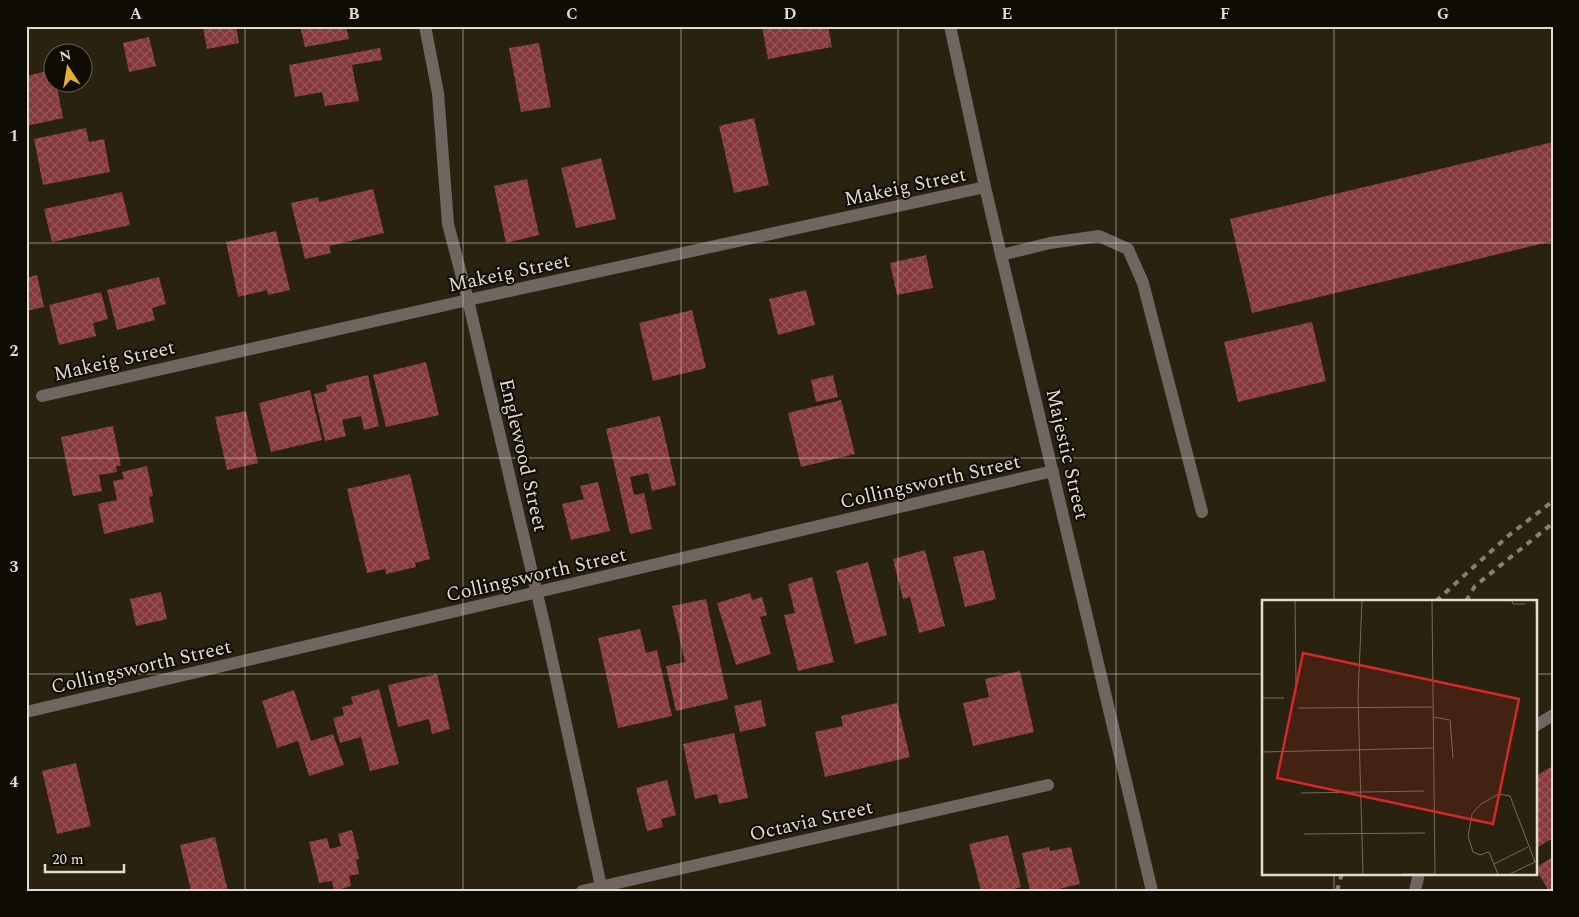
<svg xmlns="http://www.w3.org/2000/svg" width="1579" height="917" viewBox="0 0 1579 917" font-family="Spectral,serif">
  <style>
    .building { fill: url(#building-cross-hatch) }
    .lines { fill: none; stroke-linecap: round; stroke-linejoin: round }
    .minor { stroke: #6e665f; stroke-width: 12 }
    .rail { stroke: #868071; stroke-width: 4; stroke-dasharray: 6 6; stroke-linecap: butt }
    .grid { fill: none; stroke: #e1ddd1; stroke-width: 1; stroke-opacity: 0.55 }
    .labels { text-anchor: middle; stroke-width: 4; stroke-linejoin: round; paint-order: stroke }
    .street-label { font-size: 20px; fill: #e1ddd1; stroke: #0f0c05 }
    .inset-road { fill: none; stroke: #736d5d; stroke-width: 1 }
    .view { fill: #d62828; fill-opacity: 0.15; stroke: #d62828; stroke-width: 2.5 }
    .inset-edge { fill: none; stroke: #e1ddd1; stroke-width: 2.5 }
    .neatline { fill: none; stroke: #e1ddd1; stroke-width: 2 }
    .grid-label { font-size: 16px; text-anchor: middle; font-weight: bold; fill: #e1ddd1 }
  </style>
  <defs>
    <pattern id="building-cross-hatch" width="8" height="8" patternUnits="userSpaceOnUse" patternTransform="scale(1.25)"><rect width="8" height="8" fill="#85393b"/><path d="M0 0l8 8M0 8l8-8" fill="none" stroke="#965556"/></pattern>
  </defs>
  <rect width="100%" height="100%" fill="#2a2210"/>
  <!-- building -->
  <path class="building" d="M216,26H236L239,43L207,49L203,28Z
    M300,26H346L349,39L305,47Z
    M768,26H828L832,47L768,59L762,27Z
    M149,37L156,66L129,72L123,43Z
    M539,43L551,107L521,112L509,48Z
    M380,48L382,60L352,65L359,101L325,106L322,92L295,97L289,65Z
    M52,70V82H56L63,118L26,126V76Z
    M754,118L769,185L734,193L719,126Z
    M86,128L89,142L104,139L110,172L43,185L34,139Z
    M1553,142V241L1252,313L1230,219Z
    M601,158L616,219L576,228L561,168Z
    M527,179L539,235L506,243L494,186Z
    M373,189L384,233L329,246L331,253L305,259L291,203L318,197L319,202Z
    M122,192L130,225L52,242L44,209Z
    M276,231L290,290L268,295L267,290L238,297L226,242Z
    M926,255L933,288L897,295L890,263Z
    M37,275L44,307L26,311V278Z
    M159,277L166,304L152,308L155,320L117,330L107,290Z
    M806,290L815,325L778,335L769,299Z
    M101,292L108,319L93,323L96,336L59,345L49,305Z
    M692,310L706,368L653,381L639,323Z
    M1312,322L1326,381L1238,402L1224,342Z
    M426,362L439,415L386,427L373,375Z
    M368,375L379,426L364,430L361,416L342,420L346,436L325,441L314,394L327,391L326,385Z
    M833,375L838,397L816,402L811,380Z
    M310,390L322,440L271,452L259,403Z
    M841,400L855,454L801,467L788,413Z
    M246,411L258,463L227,470L215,417Z
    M660,416L676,485L652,491L648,473L630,477L634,495L644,493L652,529L630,534L606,429Z
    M113,426L121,466H116L117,472L99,475L102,491L73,496L61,437Z
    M147,466L153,496L149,497L154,522L104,534L98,504L117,500L113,481L124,479L122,472Z
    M410,474L430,559L415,563L416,567L386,574L385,569L367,573L347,489Z
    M598,482L610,531L571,540L562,504L584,499L580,486Z
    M925,550L945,626L919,633L910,597L903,599L893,559Z
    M984,550L996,599L965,607L953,557Z
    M868,562L887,635L855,644L836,571Z
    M812,577L834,662L798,671L784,615L795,613L788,584Z
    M161,592L167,619L136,626L130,599Z
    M750,593L752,600L762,597L767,615L760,617L771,654L736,665L717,603Z
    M706,599L728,699L676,711L666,666L685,662L672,606Z
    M640,629L646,653L657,650L672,716L618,728L598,638Z
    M1020,671L1034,732L973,746L963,703L989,697L985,679Z
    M437,674L450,729L432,734L429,719L398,727L388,685Z
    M379,689L399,764L370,771L361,737L340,743L333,718L344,715L342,707L353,704L351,697Z
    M294,690L311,741L333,734L344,765L309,776L298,741L277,748L262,701Z
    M761,700L766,726L740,732L734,706Z
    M897,703L910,757L825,777L815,732L843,726L841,716Z
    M734,733L748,798L719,804L717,794L695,799L683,744Z
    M76,763L91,826L57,834L42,771Z
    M1553,766V838L1535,849V776Z
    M667,780L676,815L661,819L663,827L647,831L636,788Z
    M352,830L359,859L356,860L359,874L349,876L351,886L334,891L332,881L319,883L309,842L327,838L330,849L341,846L338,834Z
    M1008,835L1021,887L1008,891H981L969,844Z
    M215,837L228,891H191L180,845Z
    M1049,847L1050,851L1071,847L1080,884L1050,891H1030L1022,853Z
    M1553,857V891H1549L1535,868Z"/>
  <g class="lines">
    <!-- minor -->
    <path class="minor" d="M425,26L438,93L448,224L468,300L546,632L602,891
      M950,26L985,187L1152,891
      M1001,255L1050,243L1099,236L1128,249L1143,283L1202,512
      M42,396L468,300L985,187
      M26,712L1053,471
      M1535,726L1553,715
      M582,891L1048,785
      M1415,891L1419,873"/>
    <!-- rail -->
    <path class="rail" d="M1436,601L1508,536L1553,501
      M1466,601L1475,586L1553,523
      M1337,891L1342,873"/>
  </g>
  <!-- grid -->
  <path class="grid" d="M245,26V891M463,26V891M681,26V891M898,26V891M1116,26V891M1334,26V601M26,243H1553M26,458H1553M26,674H1263M1535,674H1553M1334,873V891"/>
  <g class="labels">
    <!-- street labels -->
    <g class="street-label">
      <text transform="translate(905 186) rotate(-12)" y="7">Makeig Street</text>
      <text transform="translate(509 272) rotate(-12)" y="7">Makeig Street</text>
      <text transform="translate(114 360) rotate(-13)" y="7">Makeig Street</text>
      <text transform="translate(1068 454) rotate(77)" y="7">Majestic Street</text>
      <text transform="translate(524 455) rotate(77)" y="7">Englewood Street</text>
      <text transform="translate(930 481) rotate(-13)" y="7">Collingsworth Street</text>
      <text transform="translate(536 574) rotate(-13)" y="7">Collingsworth Street</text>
      <text transform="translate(141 666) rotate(-13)" y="7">Collingsworth Street</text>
      <text transform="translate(811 820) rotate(-13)" y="7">Octavia Street</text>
    </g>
  </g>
  <!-- overview -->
  <g transform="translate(1262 600)">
    <rect width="275" height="275" fill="#2a2210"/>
    <path class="inset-road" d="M33,1L34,86M100,1L96,97L101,274M170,1L173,274M250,1L251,4H263M274,1L275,33M0,98H22M36,108L171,107M171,117L188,120L191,158M0,152L172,148M39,193L162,191M42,234L163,233M232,264L266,247M140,274H173M236,274L227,252L218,255L211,252L206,236L210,214L219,204L237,194L248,196L273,262M248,274L275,261"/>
    <path class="view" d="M41,53L257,99L231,224L15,178Z"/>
    <rect width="275" height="275" class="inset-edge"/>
  </g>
  <!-- border -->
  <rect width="1579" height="917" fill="none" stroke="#0f0c05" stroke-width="55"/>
  <!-- north arrow -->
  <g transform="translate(68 68) rotate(348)"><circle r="24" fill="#0f0c05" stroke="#636057"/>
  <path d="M0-4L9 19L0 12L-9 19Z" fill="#e2af34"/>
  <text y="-8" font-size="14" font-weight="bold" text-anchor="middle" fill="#e1ddd1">N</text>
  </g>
  <!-- scale -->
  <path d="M45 864v8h79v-8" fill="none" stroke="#e1ddd1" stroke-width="2.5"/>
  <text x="52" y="864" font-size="15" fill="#e1ddd1" stroke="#0f0c05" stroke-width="4" paint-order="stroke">20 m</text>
  <rect x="28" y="28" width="1524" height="862" class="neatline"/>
  <g class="grid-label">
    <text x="136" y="19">A</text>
    <text x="354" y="19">B</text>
    <text x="572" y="19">C</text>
    <text x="790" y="19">D</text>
    <text x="1007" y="19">E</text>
    <text x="1225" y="19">F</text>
    <text x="1443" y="19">G</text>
    <text x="14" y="141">1</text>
    <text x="14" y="356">2</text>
    <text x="14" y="572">3</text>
    <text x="14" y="787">4</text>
  </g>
</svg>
